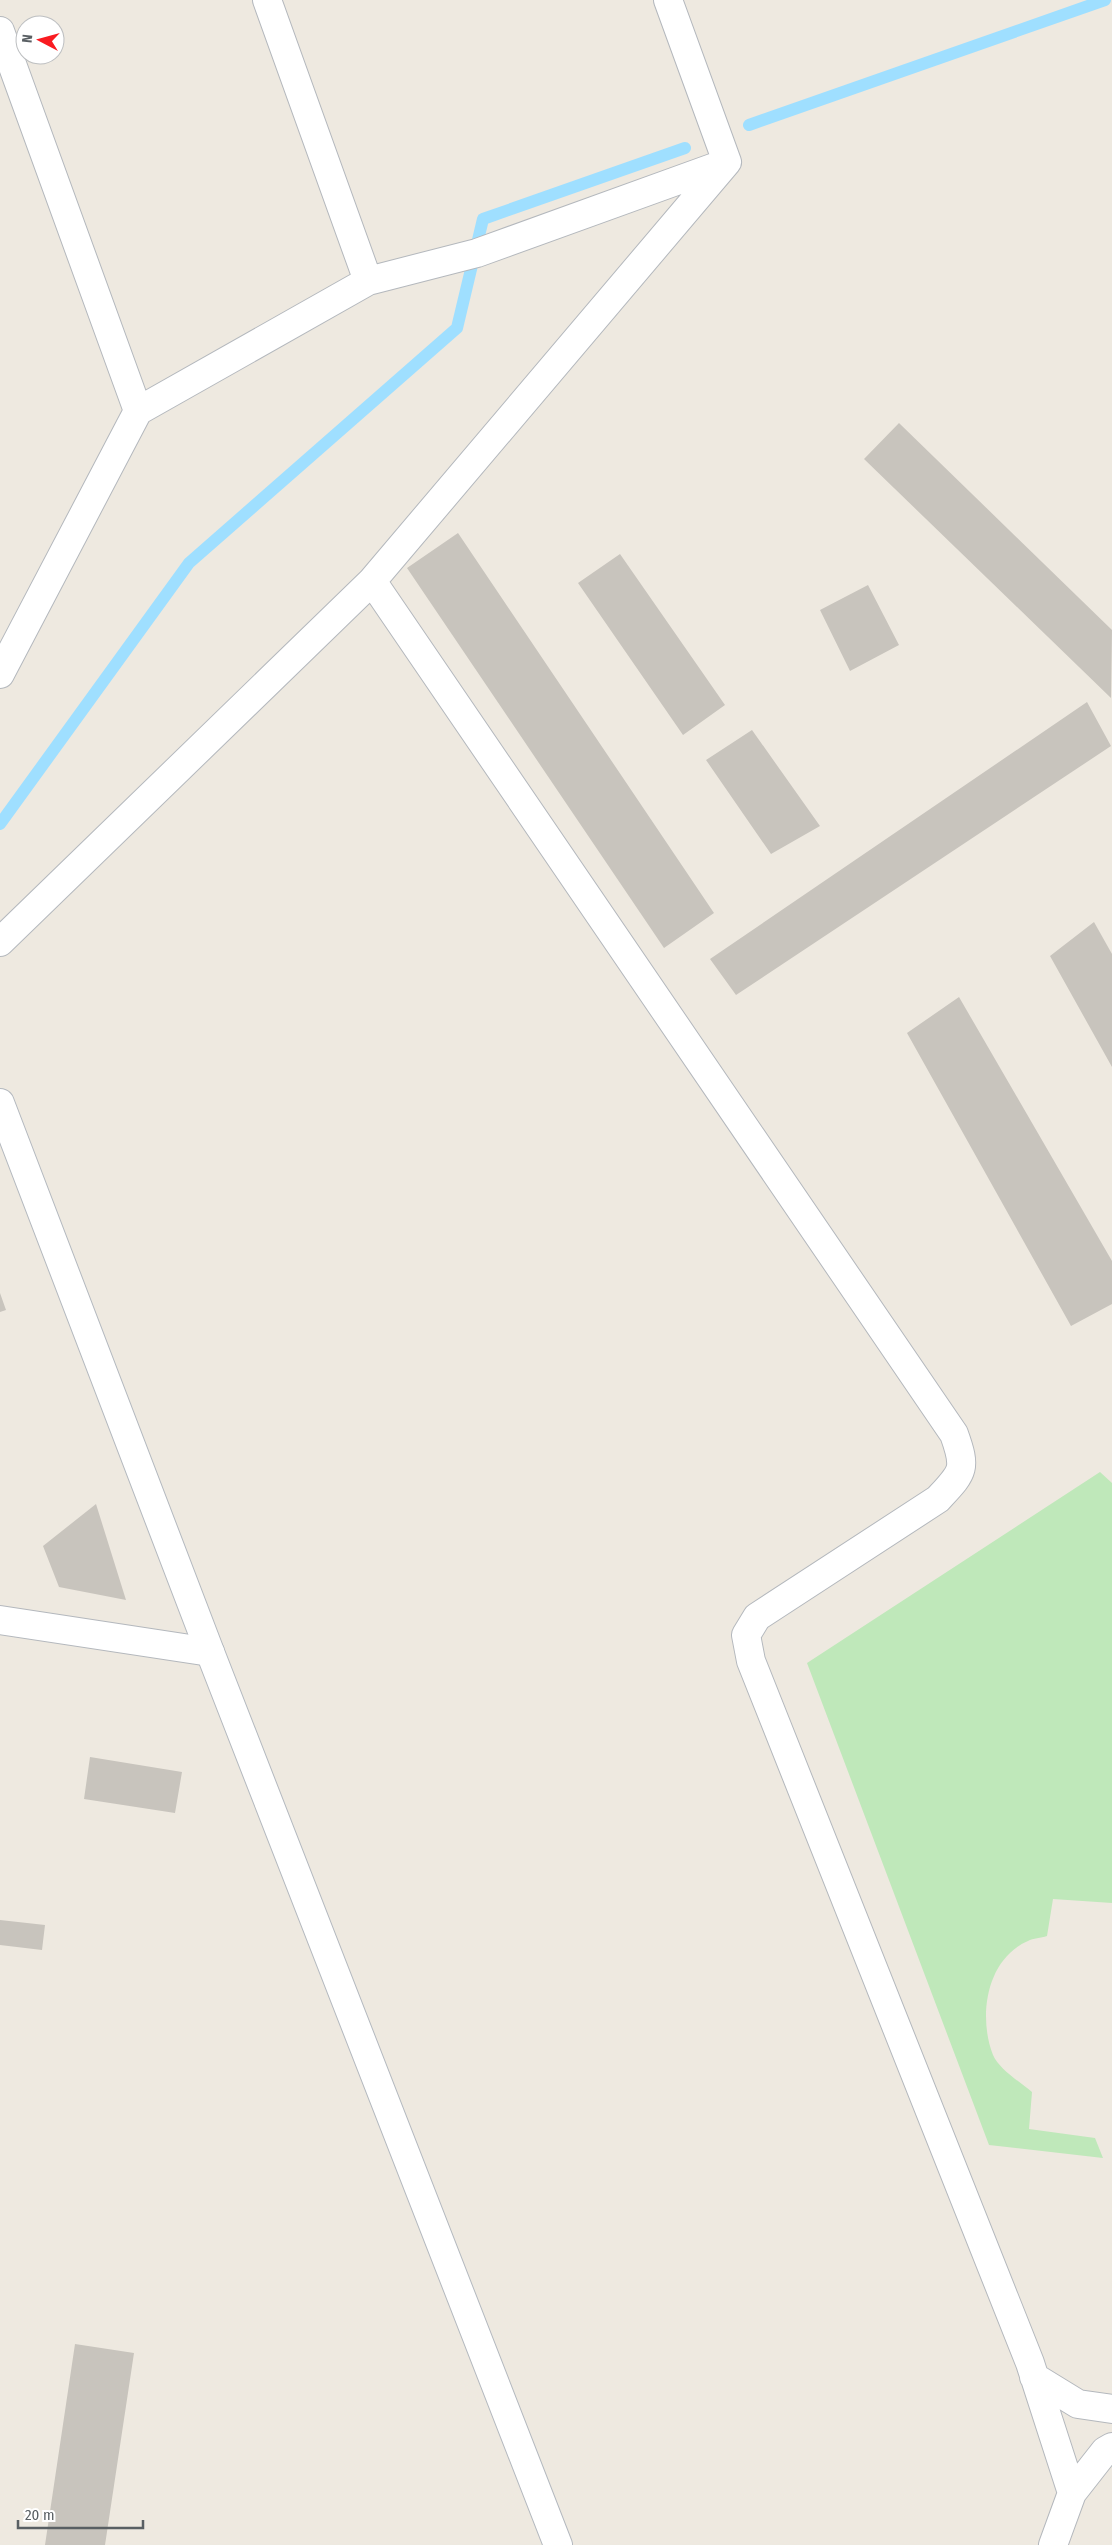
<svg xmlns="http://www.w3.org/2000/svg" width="1112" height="2545" viewBox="0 0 1112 2545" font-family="'Fira Sans Condensed',sans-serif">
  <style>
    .green { fill: #bfe8ba }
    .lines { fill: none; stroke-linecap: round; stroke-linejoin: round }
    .stream { stroke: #9fdfff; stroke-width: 12 }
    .building { fill: #c8c4bd }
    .street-casing { stroke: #b4b8bd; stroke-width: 30 }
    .secondary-casing { stroke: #b4b9bf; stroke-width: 30 }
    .street { stroke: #fff; stroke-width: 28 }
    .secondary { stroke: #fff; stroke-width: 28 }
  </style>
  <rect width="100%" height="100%" fill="#eee9e0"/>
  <!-- green -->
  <path class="green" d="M1100,1472L1112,1483V1903L1053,1899L1047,1936C1041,1938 1033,1938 1028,1941C986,1959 978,2017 993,2055C999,2069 1020,2082 1032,2092L1029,2129L1095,2138L1103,2158L989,2145L807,1663Z"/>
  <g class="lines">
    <!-- stream -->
    <path class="stream" d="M749,125L1105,0
      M0,824L189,563L457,328L483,219L685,148"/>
  </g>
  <!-- building -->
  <path class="building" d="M899,423L1112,630L1111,698L864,459Z
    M458,533L714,913L664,948L407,568Z
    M620,554L725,705L683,735L578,583Z
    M868,585L899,645L850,671L820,610Z
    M1087,702L1111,746L736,995L710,959Z
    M752,730L820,826L771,854L706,760Z
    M1094,922L1112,954V1067L1050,956Z
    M959,997L1112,1261V1304L1071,1326L907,1033Z
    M0,1293L6,1310L0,1312Z
    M96,1504L126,1600L59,1587L43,1546Z
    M90,1757L182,1772L175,1813L84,1799Z
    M0,1920L45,1925L42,1950L0,1945Z
    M75,2344L134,2353L105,2545H45Z"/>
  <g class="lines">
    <!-- street casing -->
    <g class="street-casing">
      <path id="street" d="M267,0L368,281
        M0,31L138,411L0,674
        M138,411L368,281L477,253L726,163
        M372,581L954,1434C967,1470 963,1472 938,1499L757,1617L746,1635L751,1661L1030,2363L1072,2493
        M0,942L372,581L727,162L668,0
        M0,1620L210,1652
        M1034,2377L1078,2404L1112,2409
        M1053,2545L1072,2493L1105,2451L1112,2447"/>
    </g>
    <!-- secondary casing -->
    <g class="secondary-casing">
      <path id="secondary" d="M0,1103L210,1652L558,2545"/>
    </g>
    <!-- street -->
    <use href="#street" class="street"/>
    <!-- secondary -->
    <use href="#secondary" class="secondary"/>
  </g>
  <!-- north arrow -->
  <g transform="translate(40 40) rotate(276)"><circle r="24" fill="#ffffff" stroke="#bdbfc1"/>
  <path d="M0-4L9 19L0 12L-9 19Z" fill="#f91b21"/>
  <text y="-8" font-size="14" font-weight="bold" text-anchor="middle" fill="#595f63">N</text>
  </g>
  <!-- scale -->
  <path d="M18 2520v8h125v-8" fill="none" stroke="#595f63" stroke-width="2.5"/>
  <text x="25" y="2520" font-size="15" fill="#595f63" stroke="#ffffff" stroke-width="4" paint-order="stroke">20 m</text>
</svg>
